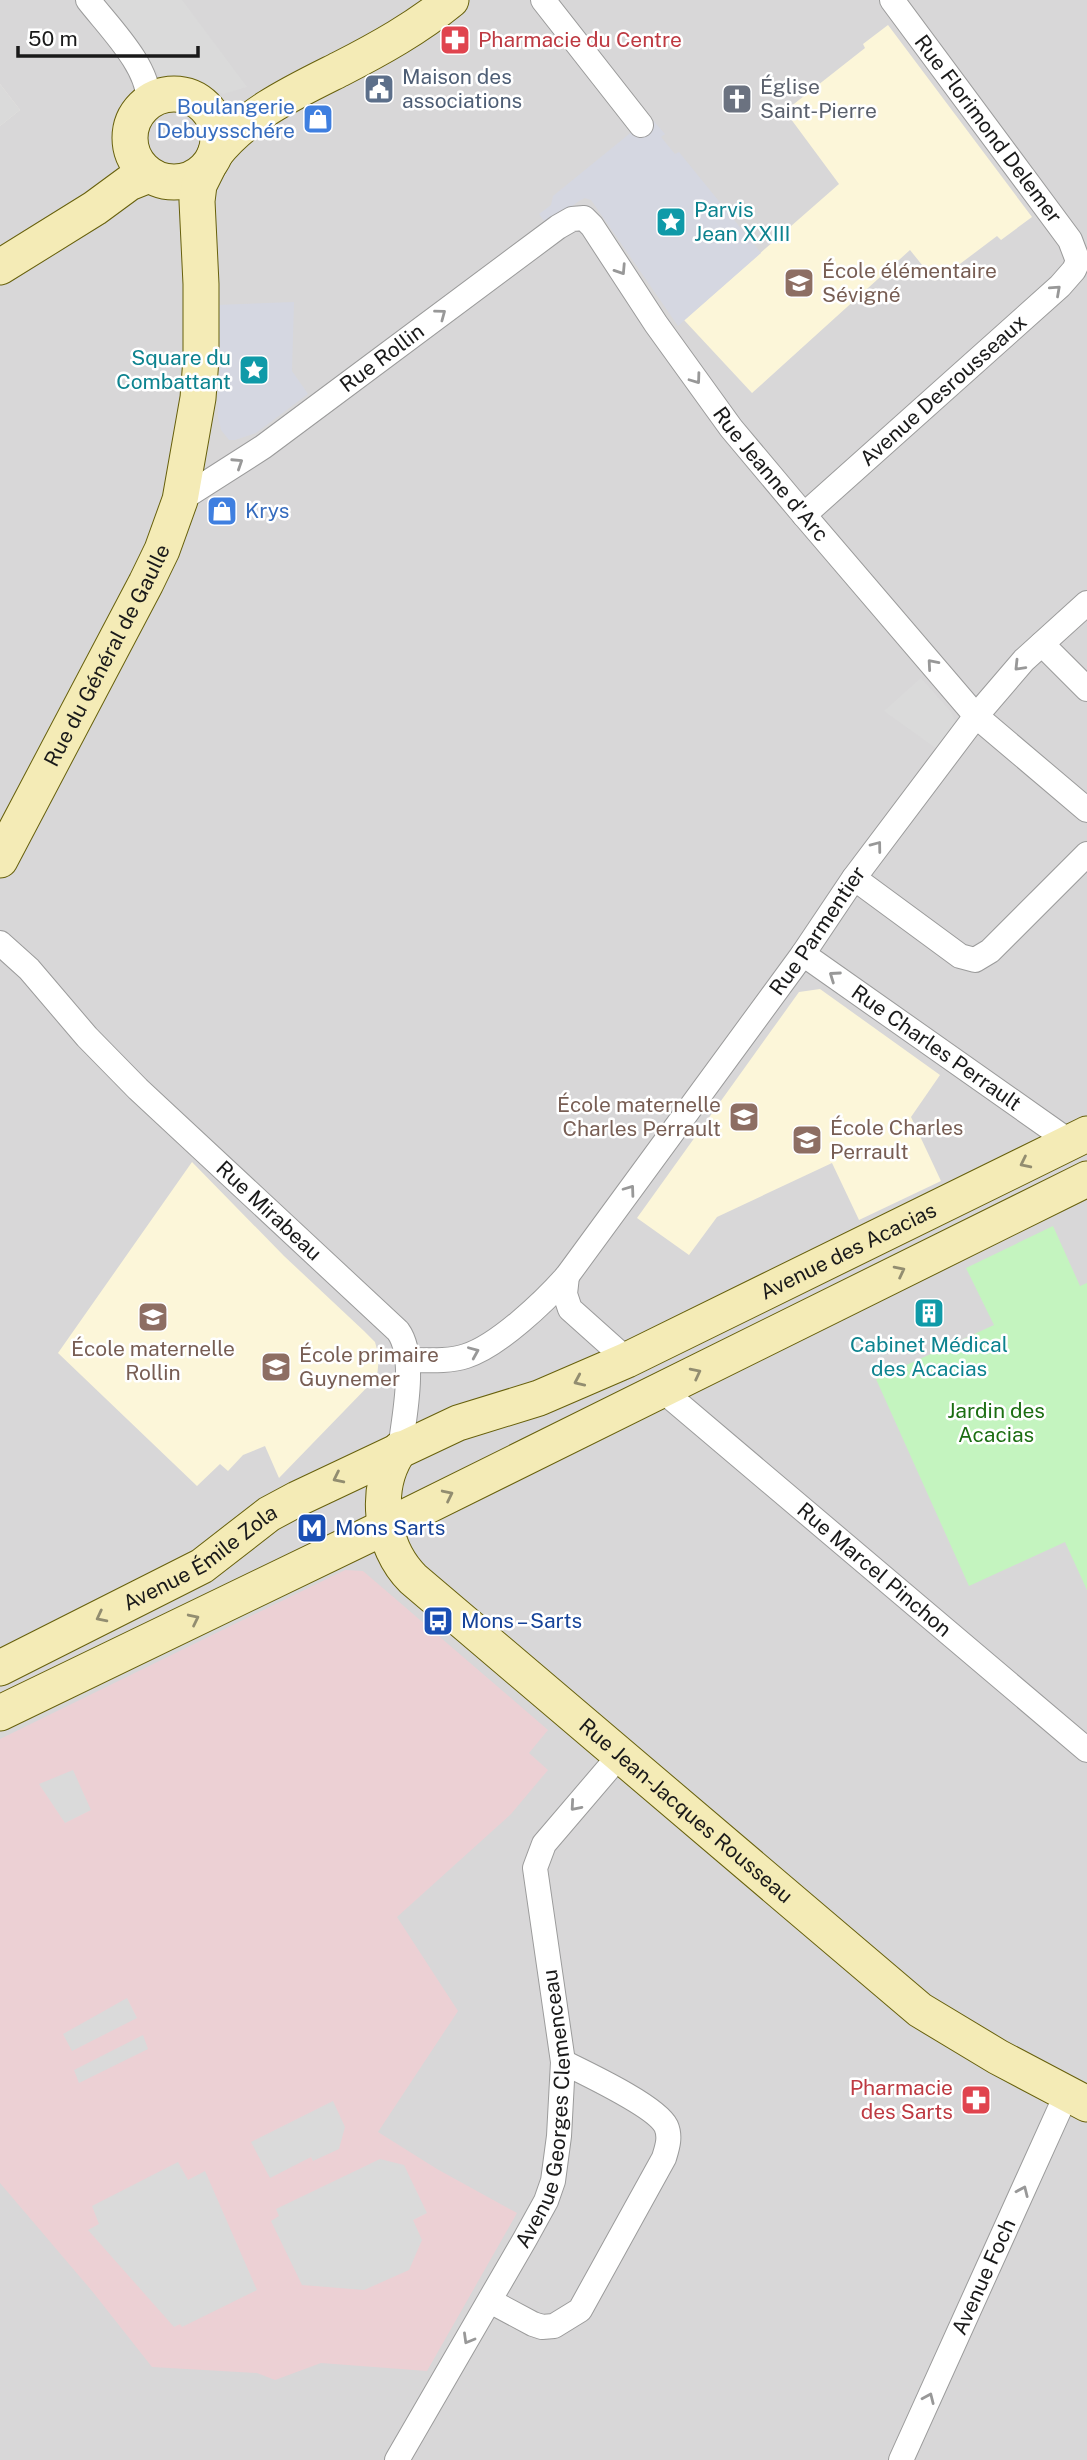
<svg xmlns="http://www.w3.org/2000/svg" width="1087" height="2460" viewBox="0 0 1087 2460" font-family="'Public Sans',sans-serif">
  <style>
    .residential { fill: #d8d7d8 }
    .commercial { fill: #ecd0d4 }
    .education { fill: #fcf6d9 }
    .park { fill: #c4f4bf }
    .parking { fill: #dadada }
    .plaza { fill: #d5d7e1 }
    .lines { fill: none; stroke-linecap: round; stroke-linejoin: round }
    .street-casing { stroke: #9b9b9b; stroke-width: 26 }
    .secondary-casing { stroke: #67600c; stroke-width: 37 }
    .street { stroke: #fff; stroke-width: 24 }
    .secondary { stroke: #f4ebb6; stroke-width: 35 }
    .oneway { stroke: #989898 }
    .oneway2 { stroke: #928d70 }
    .labels { text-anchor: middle; stroke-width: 5; stroke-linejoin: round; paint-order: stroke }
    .health-label { font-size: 21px; fill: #be3a42; stroke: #fff; text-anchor: start }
    .service-label { font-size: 21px; fill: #4e5e75; stroke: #fff; text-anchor: start }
    .worship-label { font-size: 21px; fill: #5b616d; stroke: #fff; text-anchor: start }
    .shop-label { font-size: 21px; fill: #366cbe; stroke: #fff; text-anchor: end }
    .street-label { font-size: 21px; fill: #1a1a1a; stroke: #fff }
    .culture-label { font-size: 21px; fill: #0d838f; stroke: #fff; text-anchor: start }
    .education-label { font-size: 21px; fill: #785e54; stroke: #fff; text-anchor: start }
    .park-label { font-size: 21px; fill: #1c6e12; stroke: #fff }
    .transit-label { font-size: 21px; fill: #164399; stroke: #fff; text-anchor: start }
  </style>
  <rect width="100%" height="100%" fill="#ebe6e0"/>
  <!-- residential -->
  <path class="residential" d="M0,0H1087V2460H0V126L20,110L0,84Z"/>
  <!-- commercial -->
  <path class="commercial" d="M345,1570L363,1571L548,1730L529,1753L548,1770L511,1814L397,1917L458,2011L378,2132L437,2169L517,2213L427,2371L321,2363L275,2380L257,2373L152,2367L92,2291L0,2183V1739Z"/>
  <!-- education -->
  <path class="education" d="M888,25L1032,217L1001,240L997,236L940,279L938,276L935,281L910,250L752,393L684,320L839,184L785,111L865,48L863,44Z
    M820,989L940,1075L911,1117L941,1181L859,1220L832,1163L717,1217L689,1255L637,1218L799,992Z
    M192,1162L284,1256L364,1331L375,1342L379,1357L377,1377L279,1478L265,1446L243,1455L228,1471L220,1464L197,1486L58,1353Z"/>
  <!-- park -->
  <path class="park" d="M1053,1226L1080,1286L1087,1283V1590L1065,1542L969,1586L876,1379L994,1325L966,1268Z"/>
  <!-- parking -->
  <path class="parking" d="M102,0H182L247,87L223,94L188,78L161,77Z
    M0,84L20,110L0,126Z
    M921,678L951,712L957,725L937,749L884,711Z
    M73,1770L91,1810L65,1823L39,1784Z
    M127,1998L137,2018L72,2051L63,2034Z
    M143,2035L148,2049L79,2083L74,2070Z
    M333,2101L345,2127L339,2149L313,2161L311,2157L270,2178L251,2142Z
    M380,2159L404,2165L427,2213L413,2220L422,2240L409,2270L364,2290L302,2285L271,2221L279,2216L276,2209Z
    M178,2162L188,2180L205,2171L257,2290L182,2327L180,2324L174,2327L88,2230L99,2224L92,2206Z"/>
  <!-- plaza -->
  <path class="plaza" d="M650,117L665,134L661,137L675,154L679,152L761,253L678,326L591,200L585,198L579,201L547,225L539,214L551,205L553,196Z
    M294,302L292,371L308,394L256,433L235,440H229L221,430L218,417L215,305Z"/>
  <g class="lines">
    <!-- street casing -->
    <g class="street-casing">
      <g id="street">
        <path d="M88,0C108,26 151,68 148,102"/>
        <path d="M543,0L641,125"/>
        <path id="s1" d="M180,500L263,447L558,227L572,219L584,218L592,226L656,324L731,428L804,515L976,716L1087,810"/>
        <path id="s2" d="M804,515L1060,286L1074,270L1078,261L1070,240L892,0"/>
        <path d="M1042,644L1087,689"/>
        <path d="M854,878L960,956L975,960L990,951L1087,854"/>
        <path id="s3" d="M0,943L29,969L87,1037L138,1089L398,1331C417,1357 404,1418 400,1449"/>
        <path id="s4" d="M803,954L1070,1142"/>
        <path d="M567,1276L565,1294L570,1309L627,1360"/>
        <path id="s5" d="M407,1360C426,1360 448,1362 466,1356C498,1346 545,1301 567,1276L803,954L854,878L976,716L1024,660L1087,603"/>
        <path id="s6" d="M662,1390L1087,1750"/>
        <path d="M490,2301L533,2324L542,2327L554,2326L580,2310L664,2158C667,2148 671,2137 666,2126C656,2106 585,2073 563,2062"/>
        <path id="s7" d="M397,2460L525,2239L546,2201L553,2181L559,2136L563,2062L535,1868L544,1844L620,1755"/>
        <path id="s8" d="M901,2460L1067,2093"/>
      </g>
    </g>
    <!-- secondary casing -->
    <g class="secondary-casing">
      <g id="secondary">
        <circle cx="174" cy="138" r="44"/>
        <path d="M215,154C246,114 296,91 340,69C379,49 417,28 451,0"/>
        <path d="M0,267L95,208L129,183L149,175"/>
        <path id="s9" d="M0,860L146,583L162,550L180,500L198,398L201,359V284L197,201L199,185L208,167"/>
        <path id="s10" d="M400,1449C373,1487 380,1546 413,1579L920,2010L998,2057L1087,2104"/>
        <path id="s11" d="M0,1668L202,1566L269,1514L297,1499L458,1423L539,1398L627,1360L1087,1134"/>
        <path d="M0,1713L387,1526L1087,1179"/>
      </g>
    </g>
    <!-- street -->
    <use href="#street" class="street"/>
    <!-- secondary -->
    <use href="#secondary" class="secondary"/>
  </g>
  <!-- one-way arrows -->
  <defs><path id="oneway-chevron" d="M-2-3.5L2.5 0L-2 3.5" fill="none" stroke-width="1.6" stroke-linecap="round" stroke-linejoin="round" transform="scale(1.75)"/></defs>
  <g class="oneway">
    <use href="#oneway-chevron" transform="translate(621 270) rotate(57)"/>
    <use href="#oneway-chevron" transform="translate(1056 290) rotate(-42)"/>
    <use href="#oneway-chevron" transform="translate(441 314) rotate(-37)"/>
    <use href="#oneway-chevron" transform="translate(696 379) rotate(54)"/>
    <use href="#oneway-chevron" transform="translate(238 463) rotate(-33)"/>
    <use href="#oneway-chevron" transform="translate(932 664) rotate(-131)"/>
    <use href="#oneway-chevron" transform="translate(1019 666) rotate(134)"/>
    <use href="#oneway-chevron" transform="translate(877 846) rotate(-53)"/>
    <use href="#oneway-chevron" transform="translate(834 976) rotate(-145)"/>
    <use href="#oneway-chevron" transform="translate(630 1190) rotate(-54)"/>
    <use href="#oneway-chevron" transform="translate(474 1352) rotate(-23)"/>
    <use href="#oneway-chevron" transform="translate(575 1806) rotate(131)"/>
    <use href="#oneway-chevron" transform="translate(1023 2191) rotate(-66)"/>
    <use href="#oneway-chevron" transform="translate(468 2339) rotate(120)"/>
    <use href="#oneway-chevron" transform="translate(929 2398) rotate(-66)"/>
  </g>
  <g class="oneway2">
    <use href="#oneway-chevron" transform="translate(1025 1163) rotate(154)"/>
    <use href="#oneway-chevron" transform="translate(900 1271) rotate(-27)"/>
    <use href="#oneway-chevron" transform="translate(696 1373) rotate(-27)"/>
    <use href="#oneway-chevron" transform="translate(579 1381) rotate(156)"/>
    <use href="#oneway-chevron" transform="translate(338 1478) rotate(154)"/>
    <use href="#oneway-chevron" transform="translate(448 1495) rotate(-26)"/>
    <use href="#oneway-chevron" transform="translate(101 1617) rotate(153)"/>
    <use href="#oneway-chevron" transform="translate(194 1619) rotate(-26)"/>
  </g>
  <!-- icons -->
  <defs>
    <g id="pharmacy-square" transform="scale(1.575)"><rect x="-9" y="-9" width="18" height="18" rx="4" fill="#e0444e" stroke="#fff"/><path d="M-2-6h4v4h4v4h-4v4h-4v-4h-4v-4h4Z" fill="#fff"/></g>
    <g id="civic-square" transform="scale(1.575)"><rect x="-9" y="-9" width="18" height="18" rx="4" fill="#5c6f8a" stroke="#fff"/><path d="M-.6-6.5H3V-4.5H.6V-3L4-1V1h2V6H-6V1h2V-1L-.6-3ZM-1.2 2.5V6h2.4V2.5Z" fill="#fff"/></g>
    <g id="church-square" transform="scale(1.575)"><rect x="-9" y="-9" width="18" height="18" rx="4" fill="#6b7280" stroke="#fff"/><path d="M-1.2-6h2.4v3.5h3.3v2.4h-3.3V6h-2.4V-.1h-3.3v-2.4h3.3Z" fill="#fff"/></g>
    <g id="shop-square" transform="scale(1.575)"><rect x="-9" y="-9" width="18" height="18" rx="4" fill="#3f7fe0" stroke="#fff"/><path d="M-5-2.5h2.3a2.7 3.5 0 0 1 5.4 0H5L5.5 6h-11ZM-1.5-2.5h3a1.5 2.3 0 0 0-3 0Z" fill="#fff"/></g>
    <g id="sight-square" transform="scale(1.575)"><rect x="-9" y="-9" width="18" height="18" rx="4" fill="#0f9aa8" stroke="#fff"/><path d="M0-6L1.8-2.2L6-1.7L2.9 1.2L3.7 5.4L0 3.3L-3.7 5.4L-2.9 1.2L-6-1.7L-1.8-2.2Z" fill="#fff"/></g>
    <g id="school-square" transform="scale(1.575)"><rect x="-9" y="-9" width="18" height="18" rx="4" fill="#8d6e63" stroke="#fff"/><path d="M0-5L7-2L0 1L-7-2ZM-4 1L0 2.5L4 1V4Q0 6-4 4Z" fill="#fff"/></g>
    <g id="building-square" transform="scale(1.575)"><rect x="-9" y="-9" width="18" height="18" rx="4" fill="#0f9aa8" stroke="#fff"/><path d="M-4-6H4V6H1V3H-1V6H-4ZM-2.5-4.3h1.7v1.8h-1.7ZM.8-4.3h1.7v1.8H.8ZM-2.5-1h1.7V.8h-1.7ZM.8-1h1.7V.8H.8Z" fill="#fff"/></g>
    <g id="metro-square" transform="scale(1.575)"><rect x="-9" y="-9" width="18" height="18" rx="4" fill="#1a4fb4" stroke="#fff"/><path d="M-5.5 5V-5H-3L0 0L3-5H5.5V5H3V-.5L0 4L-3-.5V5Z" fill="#fff"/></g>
    <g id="bus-square" transform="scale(1.575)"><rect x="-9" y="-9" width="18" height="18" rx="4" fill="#1a4fb4" stroke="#fff"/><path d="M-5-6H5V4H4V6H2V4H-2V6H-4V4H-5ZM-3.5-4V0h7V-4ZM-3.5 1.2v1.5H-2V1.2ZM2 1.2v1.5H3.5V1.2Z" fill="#fff"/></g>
  </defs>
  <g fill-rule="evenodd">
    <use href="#pharmacy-square" x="455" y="40"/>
    <use href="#civic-square" x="379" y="89"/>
    <use href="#church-square" x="737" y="99"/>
    <use href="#shop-square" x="318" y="119"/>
    <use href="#sight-square" x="671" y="222"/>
    <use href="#school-square" x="799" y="283"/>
    <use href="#sight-square" x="254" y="370"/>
    <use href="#shop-square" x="222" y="511"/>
    <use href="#school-square" x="744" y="1117"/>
    <use href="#school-square" x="807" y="1140"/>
    <use href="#building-square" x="929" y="1313"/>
    <use href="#school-square" x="153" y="1317"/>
    <use href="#school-square" x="276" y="1367"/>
    <use href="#metro-square" x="312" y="1528"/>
    <use href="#bus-square" x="438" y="1621"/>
    <use href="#pharmacy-square" x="976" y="2100"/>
  </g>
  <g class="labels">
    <!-- health labels -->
    <g class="health-label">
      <text x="478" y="47">Pharmacie du Centre</text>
      <text x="953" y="2095" text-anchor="end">Pharmacie<tspan x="953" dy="24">des Sarts</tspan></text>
    </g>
    <!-- service labels -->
    <g class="service-label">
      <text x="402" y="84">Maison des<tspan x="402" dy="24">associations</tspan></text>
    </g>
    <!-- worship labels -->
    <g class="worship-label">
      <text x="760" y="94">Église<tspan x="760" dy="24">Saint-Pierre</tspan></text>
    </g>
    <!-- shop labels -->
    <g class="shop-label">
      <text x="295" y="114">Boulangerie<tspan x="295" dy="24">Debuysschére</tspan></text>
      <text x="245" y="518" text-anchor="start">Krys</text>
    </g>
    <!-- street labels -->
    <g class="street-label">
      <text transform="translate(988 129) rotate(53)" y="7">Rue Florimond Delemer</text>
      <text dy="7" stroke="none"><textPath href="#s1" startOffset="247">Rue Rollin</textPath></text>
      <text dy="7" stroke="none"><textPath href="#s2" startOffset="187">Avenue Desrousseaux</textPath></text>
      <text dy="7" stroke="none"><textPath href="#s1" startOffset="812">Rue Jeanne d'Arc</textPath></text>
      <text dy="7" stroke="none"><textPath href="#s9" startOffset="231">Rue du Général de Gaulle</textPath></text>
      <text dy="7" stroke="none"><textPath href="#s5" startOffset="616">Rue Parmentier</textPath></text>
      <text dy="7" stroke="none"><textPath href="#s4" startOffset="163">Rue Charles Perrault</textPath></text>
      <text dy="7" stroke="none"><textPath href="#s3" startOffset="380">Rue Mirabeau</textPath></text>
      <text dy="7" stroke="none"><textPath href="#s11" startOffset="948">Avenue des Acacias</textPath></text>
      <text dy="7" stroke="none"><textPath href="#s11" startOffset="229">Avenue Émile Zola</textPath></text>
      <text dy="7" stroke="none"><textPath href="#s6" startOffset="278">Rue Marcel Pinchon</textPath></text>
      <text dy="7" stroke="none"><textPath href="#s10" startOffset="499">Rue Jean-Jacques Rousseau</textPath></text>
      <text dy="7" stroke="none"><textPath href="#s7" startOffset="390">Avenue Georges Clemenceau</textPath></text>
      <text dy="7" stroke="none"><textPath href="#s8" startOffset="201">Avenue Foch</textPath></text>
    </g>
    <!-- culture labels -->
    <g class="culture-label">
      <text x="694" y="217">Parvis<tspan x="694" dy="24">Jean XXIII</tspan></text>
      <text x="231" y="365" text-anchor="end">Square du<tspan x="231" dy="24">Combattant</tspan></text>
      <text x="929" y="1352" text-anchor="middle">Cabinet Médical<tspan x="929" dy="24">des Acacias</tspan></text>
    </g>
    <!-- education labels -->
    <g class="education-label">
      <text x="822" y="278">École élémentaire<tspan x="822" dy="24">Sévigné</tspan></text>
      <text x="721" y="1112" text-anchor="end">École maternelle<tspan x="721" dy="24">Charles Perrault</tspan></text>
      <text x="830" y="1135">École Charles<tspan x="830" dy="24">Perrault</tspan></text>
      <text x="153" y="1356" text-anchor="middle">École maternelle<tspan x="153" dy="24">Rollin</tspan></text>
      <text x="299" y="1362">École primaire<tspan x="299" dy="24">Guynemer</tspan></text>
    </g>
    <!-- park labels -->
    <g class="park-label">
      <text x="996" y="1418">Jardin des<tspan x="996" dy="24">Acacias</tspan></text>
    </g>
    <!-- transit labels -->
    <g class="transit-label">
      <text x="335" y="1535">Mons Sarts</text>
      <text x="461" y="1628">Mons – Sarts</text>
    </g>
  </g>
  <!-- scale -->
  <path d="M18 46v10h180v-10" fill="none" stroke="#1a1a1a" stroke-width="3.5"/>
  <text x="28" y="46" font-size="21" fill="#1a1a1a" stroke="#ffffff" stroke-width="5" paint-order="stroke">50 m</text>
</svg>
